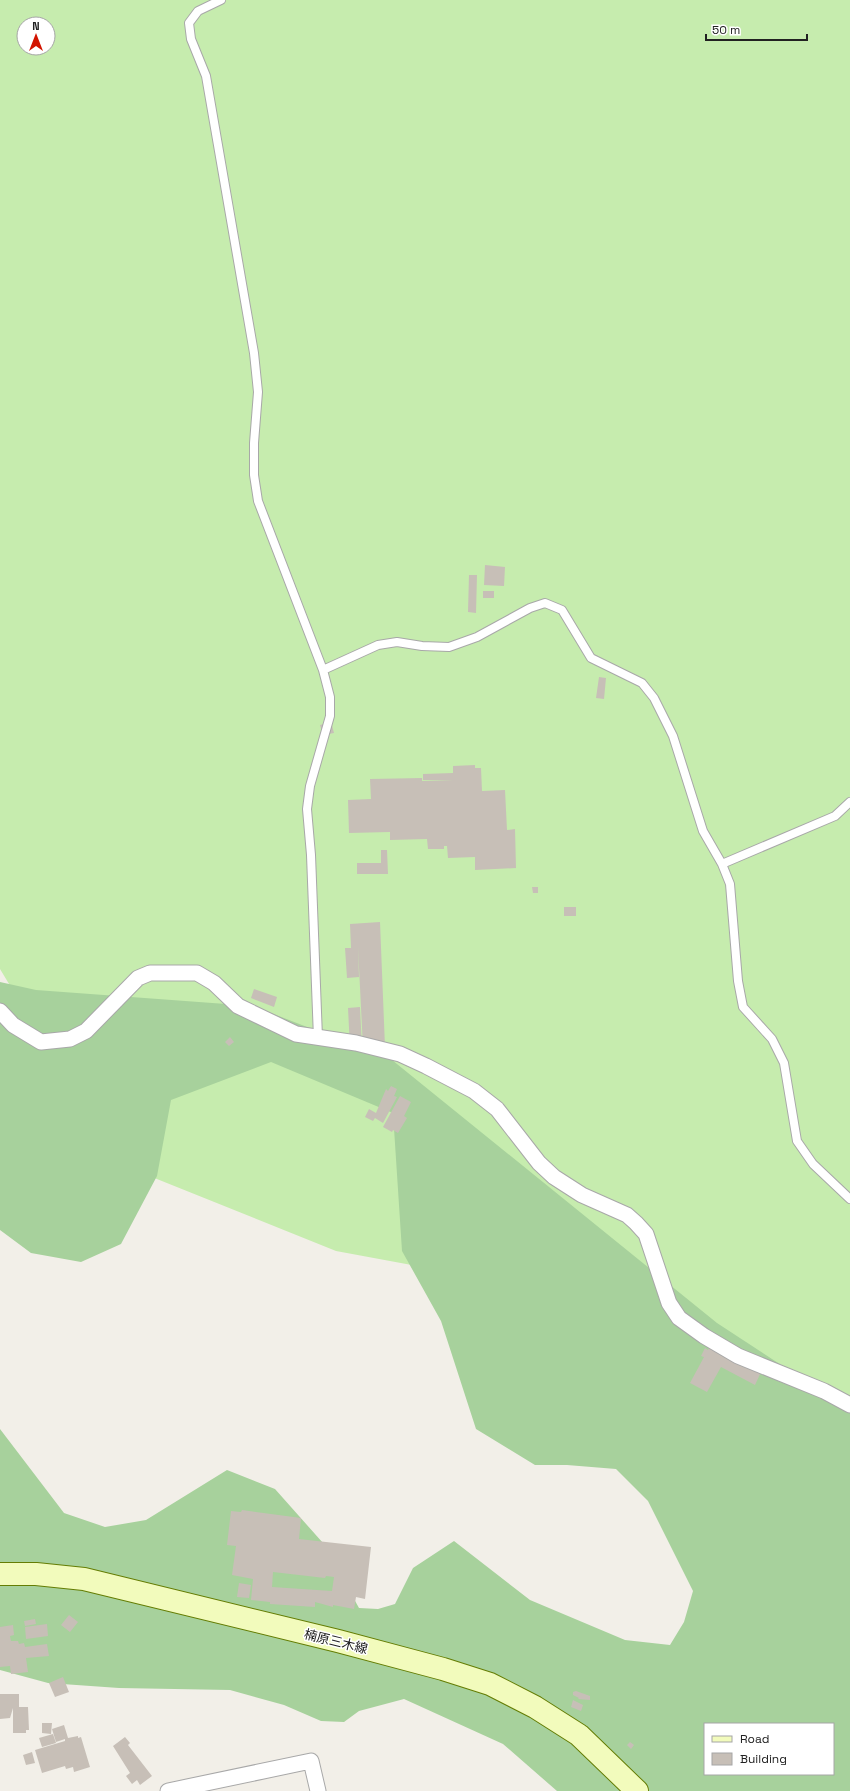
<svg xmlns="http://www.w3.org/2000/svg" width="850" height="1791" viewBox="0 0 850 1791" font-family="'Space Grotesk','Noto Sans JP',sans-serif">
  <style>
    .grass { fill: #c6ecae; fill-rule: evenodd }
    .forest { fill: #a7d19c; fill-rule: evenodd }
    .building { fill: #c7bfb7; fill-rule: evenodd }
    .lines { fill: none; stroke-linecap: round; stroke-linejoin: round }
    .service-casing { stroke: #a8a8a8; stroke-width: 10 }
    .minor-casing { stroke: #a8a8a8; stroke-width: 17 }
    .secondary-casing { stroke: #647d03; stroke-width: 24 }
    .service { stroke: #fff; stroke-width: 8 }
    .minor { stroke: #fff; stroke-width: 15 }
    .secondary { stroke: #f2fbbc; stroke-width: 22 }
    .labels { text-anchor: middle; stroke-width: 3; stroke-linejoin: round; paint-order: stroke }
    .street-label { font-size: 13px; fill: #212121; stroke: #fff }
  </style>
  <rect width="100%" height="100%" fill="#f2efe8"/>
  <!-- grass -->
  <path class="grass" d="M0,0H850V1455L579,1296L336,1251L117,1163L0,969ZM24,24H48V48H24Z"/>
  <!-- forest -->
  <path class="forest" d="M0,982L36,990L253,1006L392,1060L717,1323L850,1410V1791H557L503,1744L404,1699L359,1711L344,1722L321,1721L284,1705L230,1690L119,1688L48,1683L0,1670V1429L64,1513L105,1527L146,1520L227,1470L275,1489L323,1543L359,1608L378,1609L395,1604L413,1568L454,1541L530,1600L625,1640L670,1645L684,1622L693,1591L648,1501L616,1469L567,1465H535L476,1429L441,1321L402,1251L393,1113L271,1062L171,1100L157,1176L121,1244L81,1262L31,1253L0,1230ZM705,1724H833V1774H705Z"/>
  <!-- building -->
  <path class="building" d="M485,565L505,567L504,586L484,585Z
    M469,575H477L476,613L468,612Z
    M483,591H494V598H483Z
    M599,677L606,678L604,699L596,698Z
    M331,722L334,733L323,735L320,725Z
    M475,765V768H481L482,791L505,790L507,830L515,829L516,868L475,870V857L448,858L447,846H444V849H428L427,839L390,840V832L349,833L348,800L371,799L370,779L422,778V781L453,780H423V774L453,773V766Z
    M381,850H387L388,874H357V863H381Z
    M532,887H538V893H533Z
    M564,907H576V916H564Z
    M380,922L385,1047L363,1048L358,947L359,977L347,978L345,948H351L350,924Z
    M254,989L277,997L274,1007L251,998Z
    M360,1007L362,1048H350L348,1008Z
    M230,1037L234,1042L229,1046L225,1042Z
    M391,1086L397,1089L394,1096L397,1097L383,1123L375,1118L373,1121L365,1117L369,1109L376,1113L386,1089L388,1091Z
    M400,1096L411,1102L404,1116L407,1118L398,1133L393,1130L392,1132L383,1127Z
    M713,1340L762,1370L755,1385L721,1367L707,1392L690,1383L704,1357L701,1356L705,1348L708,1350Z
    M242,1510L301,1518L299,1539L371,1547L365,1599L356,1597L354,1609L333,1605V1607L315,1602V1607L270,1604V1602L251,1600L253,1579L232,1575L236,1546L227,1545L231,1511L241,1512ZM273,1572L325,1578L326,1576L334,1577L332,1591L272,1587Z
    M239,1583L251,1585L249,1598L237,1597Z
    M69,1615L78,1622L70,1632L61,1625Z
    M35,1619L36,1624L25,1626L24,1621Z
    M47,1624L48,1636L26,1639L25,1627Z
    M13,1625L14,1635L10,1636L11,1641H18L19,1644L24,1643L25,1647L47,1644L49,1656L26,1658L28,1672L11,1674L10,1666L0,1667V1627Z
    M63,1677L69,1692L55,1697L49,1683Z
    M576,1691L590,1696V1700L578,1699L579,1698L573,1695V1692Z
    M0,1694H19V1707H28L29,1730H26V1733H13V1708L10,1718L0,1719Z
    M573,1700L583,1705L581,1711L571,1707Z
    M42,1723H52L51,1734L42,1733Z
    M64,1725L68,1738L78,1736V1738L81,1737L90,1767L74,1772L73,1767L66,1769L65,1766L42,1773L35,1750L65,1741V1739L56,1742L52,1729Z
    M53,1734L56,1743L42,1747L39,1738Z
    M125,1737L130,1743L128,1745L152,1776L140,1785L137,1780L132,1784L126,1776L130,1773L113,1746Z
    M630,1742L634,1745L631,1749L627,1745Z
    M32,1752L35,1763L26,1765L23,1755Z"/>
  <g class="lines">
    <!-- service casing -->
    <g class="service-casing">
      <path id="service" d="M221,0L198,11L189,23L191,39L206,76L254,353L258,392L254,443V475L258,501L323,670L330,697V716L310,786L307,809L311,855L318,1038
        M323,670L378,645L397,642L422,646L449,647L477,637L530,608L545,603L562,610L591,658L642,683L654,698L673,736L703,831L722,864L730,884L738,981L743,1007L772,1039L784,1063L797,1141L813,1164L850,1199
        M722,864L835,816L850,802"/>
    </g>
    <!-- minor casing -->
    <g class="minor-casing">
      <path id="minor" d="M0,1011L13,1025L41,1042L70,1039L86,1031L138,978L150,973H197L214,983L238,1006L296,1034L356,1043L400,1054L426,1066L474,1091L497,1109L539,1163L554,1177L582,1195L627,1215L636,1223L646,1234L669,1303L679,1318L704,1336L738,1356L824,1391L850,1405
        M168,1791L311,1761L318,1791"/>
    </g>
    <!-- secondary casing -->
    <g class="secondary-casing">
      <path id="secondary" d="M0,1574H36L84,1579L338,1641L443,1669L490,1684L535,1707L579,1735L637,1791"/>
    </g>
    <!-- service -->
    <use href="#service" class="service"/>
    <!-- minor -->
    <use href="#minor" class="minor"/>
    <!-- secondary -->
    <use href="#secondary" class="secondary"/>
  </g>
  <g class="labels">
    <!-- street labels -->
    <g class="street-label">
      <text transform="translate(336 1641) rotate(14)" y="5">楠原三木線</text>
    </g>
  </g>
  <!-- legend -->
  <rect x="704" y="1723" width="130" height="52" fill="#ffffff" stroke="#a6a6a6"/>
  <rect x="712" y="1736" width="20" height="6" fill="#f2fbbc" stroke="#a6a6a6"/>
  <text x="740" y="1743" font-size="12" fill="#212121">Road</text>
  <rect x="712" y="1753" width="20" height="12" fill="#c7bfb7" stroke="#a6a6a6"/>
  <text x="740" y="1763" font-size="12" fill="#212121">Building</text>
  <!-- north arrow -->
  <g transform="translate(36 36)"><circle r="19" fill="#ffffff" stroke="#a6a6a6"/>
  <path d="M0-3L7 15L0 10L-7 15Z" fill="#d21400"/>
  <text y="-6" font-size="11" font-weight="bold" text-anchor="middle" fill="#212121">N</text>
  </g>
  <!-- scale -->
  <path d="M706 34v6h101v-6" fill="none" stroke="#212121" stroke-width="2"/>
  <text x="712" y="34" font-size="12" fill="#212121" stroke="#ffffff" stroke-width="3" paint-order="stroke">50 m</text>
</svg>
